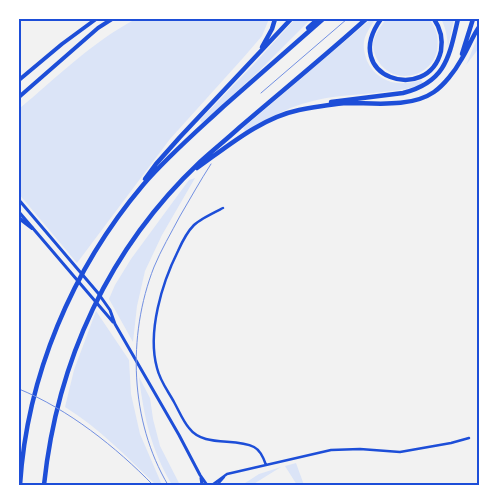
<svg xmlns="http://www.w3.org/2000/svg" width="498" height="504" viewBox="0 0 498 504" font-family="'Roboto Serif',serif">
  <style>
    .green { fill: #dbe4f7 }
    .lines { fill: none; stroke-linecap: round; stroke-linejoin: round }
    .minor { stroke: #1d4ed8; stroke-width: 2.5 }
    .secondary { stroke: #1d4ed8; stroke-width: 3 }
    .primary { stroke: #1d4ed8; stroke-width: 4 }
    .motorway { stroke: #1d4ed8; stroke-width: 4.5 }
    .rail { stroke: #7290e2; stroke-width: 1 }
    .neatline { fill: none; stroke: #1d4ed8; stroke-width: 2 }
  </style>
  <rect width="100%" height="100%" fill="#f2f2f2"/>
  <!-- green -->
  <path class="green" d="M136,19H269L262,36L243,58L170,139L77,263L19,194V109C56,78 93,41 136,19Z
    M295,19H311L257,73L202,123L200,120L255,63Z
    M371,19L374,21C370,28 365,34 364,42C363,48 365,55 367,61C374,76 389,85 406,83C411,83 416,81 421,80L424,84C408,90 391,91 374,93C353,95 330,96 309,102C285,108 266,120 246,132L243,128Z
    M386,19H429C437,29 439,38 437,51C430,80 389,86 376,57C374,53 373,48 373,43C375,34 381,26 386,19Z
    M441,19H454L448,47C447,36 446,28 441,19Z
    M479,34V48L466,65Z
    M195,178L162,235L145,271L137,306L133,342L109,299L115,285L131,259L189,180Z
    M96,311L129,360L131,394L140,434L162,485H156C127,457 99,428 65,407L74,370Z
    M139,377L150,398L153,419L160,446L180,485H172C151,449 144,418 139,377Z
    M296,463L304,485H297L285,466Z
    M281,467L252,485H242L259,474Z"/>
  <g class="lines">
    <!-- minor -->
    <path class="minor" d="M223,208C215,212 200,219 194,225C187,232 182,242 178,251C162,283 147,332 157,368C160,381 168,391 174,402C179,411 183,421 189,428C204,448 235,437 254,447C260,450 264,459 266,465
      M212,485L227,474L331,450L360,449L400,452L451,443L469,438
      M217,485L224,477"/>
    <!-- secondary -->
    <path class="secondary" d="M19,200L98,293L110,310L115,324L179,435L200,475L207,485
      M19,212L113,322
      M201,478L202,485"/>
    <!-- primary -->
    <path class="primary" d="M19,80L62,44L96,19
      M19,97L98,28L112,19
      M19,218L32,228"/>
    <!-- motorway -->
    <path class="motorway" d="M381,19C339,77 428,105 441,51C443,39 441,29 434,19
      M308,28L318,19
      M262,47L272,29L275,19
      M462,54L473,19
      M331,102L403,93C446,82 449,57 458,19
      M197,168C228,146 261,118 299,110C315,107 331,104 348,103C374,103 411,108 434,92C444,85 455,71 461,60C468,49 472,37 479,27
      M145,179L156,164L180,137L291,19
      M20,485C27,376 72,269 143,185C167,157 196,132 224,106C257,77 290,48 323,19
      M44,485C57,361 109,248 200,162C213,150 227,139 240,127C282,91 325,56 366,19"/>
    <!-- rail -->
    <path class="rail" d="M261,93L347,19
      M19,389C68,409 116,447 153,485
      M168,485C130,421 127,336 154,267C161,250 171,233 180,216C190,199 200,181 211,164"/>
  </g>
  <!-- border -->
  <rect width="498" height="504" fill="none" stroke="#ffffff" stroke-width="40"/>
  <rect x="20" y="20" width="458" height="464" class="neatline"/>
</svg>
